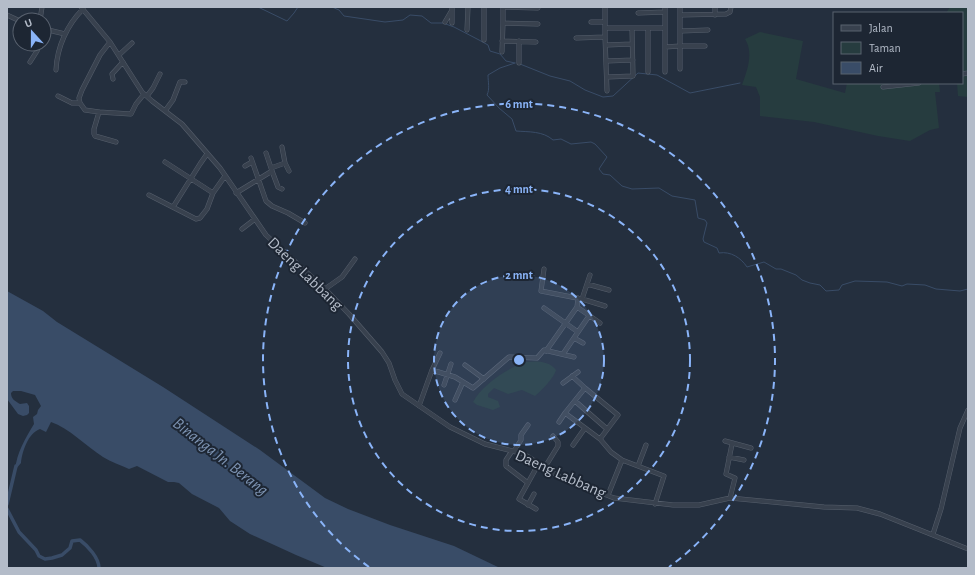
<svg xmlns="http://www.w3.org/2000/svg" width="975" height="575" viewBox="0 0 975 575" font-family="'Alegreya Sans',sans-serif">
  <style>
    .green { fill: #263c3f }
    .water { fill: #394c67 }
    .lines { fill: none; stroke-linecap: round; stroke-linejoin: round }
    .stream { stroke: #394c67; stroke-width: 1 }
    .canal { stroke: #394c67; stroke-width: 3.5 }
    .street-casing { stroke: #565f6c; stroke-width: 5 }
    .street { stroke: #38414e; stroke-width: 4 }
    .ring { fill: none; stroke: #8ab4f8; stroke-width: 2; stroke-dasharray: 7 5 }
    .labels { text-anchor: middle; stroke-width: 4; stroke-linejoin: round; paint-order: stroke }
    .street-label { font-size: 16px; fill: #b4bcc9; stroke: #1d2633 }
    .water-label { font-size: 17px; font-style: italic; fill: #7c92b1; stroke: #1d2633 }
    .centre { fill: #8ab4f8; stroke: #1d2633; stroke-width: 2 }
    .ring-label { font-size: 12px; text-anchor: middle; font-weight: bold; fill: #8ab4f8; stroke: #1d2633; stroke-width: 4; stroke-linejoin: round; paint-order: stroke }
  </style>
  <rect width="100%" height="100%" fill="#242f3e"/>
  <!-- green -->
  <path class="green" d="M950,7H968V97L958,96L957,83H962V13H946Z
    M760,32L803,41L796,79L845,93L847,83H939L940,92H935L939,128L930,130L910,141L878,136L814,122L760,116V97L756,87L742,85C747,71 754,53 745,39Z
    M525,362C535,361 549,360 556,370C554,378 541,391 535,396L522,390L508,394L494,388L488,394V397L498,401L500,407L493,410L477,405L473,402C482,385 506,369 525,362Z"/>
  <!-- water -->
  <path class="water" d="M7,291L43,311L57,322L163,387L260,450L325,498L348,509L390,525L454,546L500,568H327L296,555L250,534L230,521L219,508L192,494L179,483L174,482H168L137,466L129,469C121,465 111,462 103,457C86,446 69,428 51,422L46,432L40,429C28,433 22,452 21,463L15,470C17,452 25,439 34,424L33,417L37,414L38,410L41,406L35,395L21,391H13L11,393C11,399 15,401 20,404L27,403L29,406V413L27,415L23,416L18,414L7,399Z"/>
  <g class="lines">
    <!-- stream -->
    <path class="stream" d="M258,7L287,21L294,13L298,7
      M312,7H316
      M332,7L339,10L344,16L385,22L403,20L410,15L422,16L431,23H443L454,27L479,40L488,45L490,51L500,54L506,61L515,63
      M515,63L500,68L488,75C488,82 490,89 487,95L499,108L512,119L516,131C529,132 543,131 553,140L561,139L571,144L591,142L595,144L607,157L599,169L603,174L610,175L622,186L632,189L659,188L672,196L695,200L698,218L705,220L707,223L703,239L704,242L717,248L719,253C731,251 741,258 747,267L764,262L776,269H781L796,275L802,280L810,283L820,285L826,291L839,290L842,285L855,281L887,282L902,286L907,284L925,285L936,289L960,291L968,289
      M520,64L550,76L570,81L585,90L603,97L613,96L638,73L657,75L690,93L740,83"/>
    <!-- canal -->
    <path class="canal" d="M7,504L16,466
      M7,509L19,532L36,550L39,556L45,559L52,558L62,555L70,548L72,541L80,540C88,546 99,558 99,568"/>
    <!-- street casing -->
    <g class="street-casing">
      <path id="street" d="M81,7L110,42L142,92L152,101L182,124L220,168L266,235L325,289L349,314L382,352L389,363L395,380L402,394L450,427L485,444L524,454L560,477L614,498L673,505H699L730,498L824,507L857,508L880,514L968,549
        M665,7V72
        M715,7V15
        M538,8L503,7V23L538,24
        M638,13L665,12
        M7,15L20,21
        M680,15L726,14L730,12L731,7
        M40,20L42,7
        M445,22L452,10
        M591,22H605
        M452,23V7
        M605,28H665
        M648,28V72
        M44,29L65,34
        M467,30L468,7
        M680,31L708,30
        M605,37L607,91
        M576,38L605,37V7
        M484,40V7
        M502,41L536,42
        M519,41V63
        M110,42L100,55L82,90L79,98L80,103L85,110L99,112L131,114L136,104L144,94
        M606,45L632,44
        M665,47L680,46H705
        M502,52L503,23
        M119,55L132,43
        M606,61L633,60
        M30,62L37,51L39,44
        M680,69V7
        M56,70C57,47 67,25 83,9
        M962,74L968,73
        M607,77L633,76L632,28
        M113,79L112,74L123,62
        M883,87L919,83
        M58,96L72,103H80
        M147,96L153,88L160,74
        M165,111L173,100L180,82H185
        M99,112L94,129V134L95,136L116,142
        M282,147L285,163L289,171
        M251,158L266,201L272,206L288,213L305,223
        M245,166L252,162
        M271,168L285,163
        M272,171L278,187L282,189
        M213,193L225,176
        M236,193L272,171L266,153
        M149,195L196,219L200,218L207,209L213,193L165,162
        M173,207L200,164L207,154
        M242,229L255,219
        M544,269L541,291L582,299L605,306
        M587,284L609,290
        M325,289L342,277L355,259
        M582,299L590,275
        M577,307L600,323
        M544,308L578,332L563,354
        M578,332L589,316
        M574,338L583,343
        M546,351L577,307L578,298
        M465,365L484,379
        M432,370L455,377L473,388L509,357L537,358L544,350L574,357
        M572,376L585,388L565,413L600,439L611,452L622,460L664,476L655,504
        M563,383L578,372
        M444,385L451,364
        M585,388L618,415L600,439
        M455,400L463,382
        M575,401L607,429
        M419,406L432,370L440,353
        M559,422L565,413
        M725,441L751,448
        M573,445L585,428
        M512,451L506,460V466L528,483
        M514,451L521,440V435L528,425
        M729,457L744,460
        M638,466L646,445
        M545,467L558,446V442L553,436
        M608,495L622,460
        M730,498L735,478L726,474L732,444
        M528,505L534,494
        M536,509L519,499L539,463
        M933,534L941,509L960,428L968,410"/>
    </g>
    <!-- street -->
    <use href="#street" class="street"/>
  </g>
  <!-- distance rings -->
  <circle cx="519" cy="360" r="85" fill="#8ab4f8" fill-opacity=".12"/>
  <g class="ring">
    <circle cx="519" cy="360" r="85"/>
    <circle cx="519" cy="360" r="171"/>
    <path d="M369 567A256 256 0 1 1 669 567"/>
  </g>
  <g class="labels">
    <!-- street labels -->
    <g class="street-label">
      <text transform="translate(306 273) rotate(44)" y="6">Daeng Labbang</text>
      <text transform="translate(561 473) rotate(24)" y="6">Daeng Labbang</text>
    </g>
    <!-- water labels -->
    <g class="water-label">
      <text transform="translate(221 456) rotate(38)" y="6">Binanga Jn. Berang</text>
    </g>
  </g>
  <circle cx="519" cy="360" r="6" class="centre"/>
  <g class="ring-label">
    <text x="519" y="108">6 mnt</text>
    <text x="519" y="193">4 mnt</text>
    <text x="519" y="279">2 mnt</text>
  </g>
  <!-- border -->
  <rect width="975" height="575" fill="none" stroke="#b4bcc9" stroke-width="16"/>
  <!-- legend -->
  <rect x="833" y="12" width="130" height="72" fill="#1d2633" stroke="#59626f"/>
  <rect x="841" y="25" width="20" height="6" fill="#38414e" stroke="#59626f"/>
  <text x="869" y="32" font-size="12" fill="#b4bcc9">Jalan</text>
  <rect x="841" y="42" width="20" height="12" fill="#263c3f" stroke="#59626f"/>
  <text x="869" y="52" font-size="12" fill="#b4bcc9">Taman</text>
  <rect x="841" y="62" width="20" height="12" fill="#394c67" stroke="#59626f"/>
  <text x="869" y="72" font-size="12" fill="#b4bcc9">Air</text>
  <!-- north arrow -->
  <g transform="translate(32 32) rotate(339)"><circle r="19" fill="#1d2633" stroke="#59626f"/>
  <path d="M0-3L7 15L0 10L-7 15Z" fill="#8ab4f8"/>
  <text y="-6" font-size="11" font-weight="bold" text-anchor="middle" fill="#b4bcc9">U</text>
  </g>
</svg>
